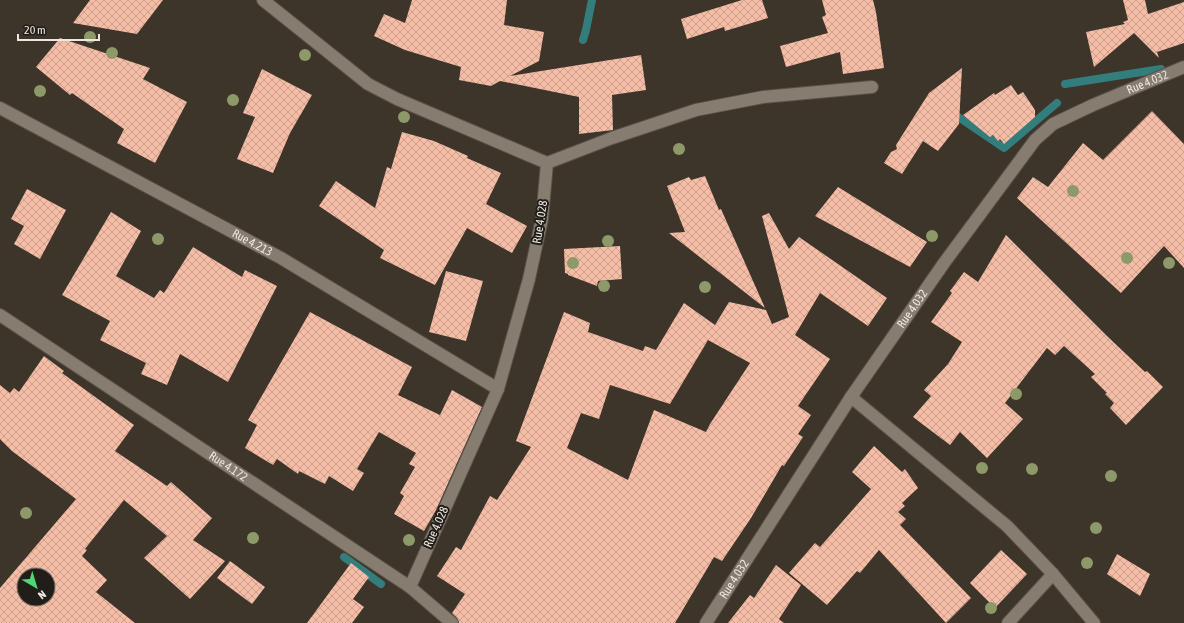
<svg xmlns="http://www.w3.org/2000/svg" width="1184" height="623" viewBox="0 0 1184 623" font-family="'Asap Condensed',sans-serif">
  <style>
    .lines { fill: none; stroke-linecap: round; stroke-linejoin: round }
    .stream { stroke: #337d7d; stroke-width: 8 }
    .building { fill: url(#building-cross-hatch); fill-rule: evenodd }
    .minor-casing { stroke: #595148; stroke-width: 14 }
    .minor { stroke: #867c70; stroke-width: 12 }
    .tree { fill: #8e996a }
    .labels { text-anchor: middle; stroke-width: 4; stroke-linejoin: round; paint-order: stroke }
    .street-label { font-size: 12px; fill: #eee8e1; stroke: #211d18 }
  </style>
  <defs>
    <pattern id="building-cross-hatch" width="8" height="8" patternUnits="userSpaceOnUse"><rect width="8" height="8" fill="#f5bda5"/><path d="M0 0l8 8M0 8l8-8" fill="none" stroke="#ca9f8d"/></pattern>
  </defs>
  <rect width="100%" height="100%" fill="#3d342a"/>
  <g class="lines">
    <!-- stream -->
    <path class="stream" d="M583,40L586,30L592,0
      M1065,84L1161,69
      M951,112L1004,148L1057,103
      M344,557L381,584"/>
  </g>
  <!-- building -->
  <path class="building" d="M90,0H163L137,34L73,23Z
    M412,0H507L504,25L544,32L539,61L510,76L641,55L646,90L612,95L613,130L579,134V97L500,81L491,86L459,80L461,67L405,50L374,36L384,14L405,23Z
    M742,0H762L768,18L725,31L724,27L687,39L681,19Z
    M822,0H873L876,12L884,68L843,74L840,52L786,67L780,46L828,33L822,17L826,15Z
    M1123,0H1145L1148,14L1184,2V43L1157,52L1159,58L1134,33L1094,67L1086,32L1125,24L1123,22L1128,20Z
    M60,38L150,68L143,79L187,102L155,163L117,143L124,129L72,93L70,95L36,67Z
    M962,68L959,124L938,151L923,141L902,174L884,163L891,152L897,149L896,145L929,93Z
    M262,69L312,95L290,133L273,173L237,159L255,117L243,113Z
    M1011,85L1018,95L1023,92L1035,110V117L1004,144L1000,139L998,141L993,135L990,137L963,115L994,93L995,95Z
    M1152,111L1184,144V268L1164,246L1121,293L1017,198L1033,177L1048,187L1083,143L1103,160Z
    M402,132L434,141L468,156L467,158L501,173L486,204L527,226L512,253L467,228L435,285L380,258L384,250L319,206L336,181L375,208L387,167L391,169Z
    M705,176L719,210L721,209L765,308L669,233L685,232L667,186L689,177L691,180Z
    M838,187L927,242L910,267L815,216Z
    M27,189L66,210L40,259L14,244L24,226L11,219Z
    M111,212L141,231L116,276L154,298L160,290L164,293L193,247L242,277L245,270L277,286L228,382L180,354L167,385L141,374L146,363L100,340L110,321L62,295Z
    M769,213L789,249L799,237L887,298L868,326L820,293L795,335L830,359L798,406L811,415L798,434L803,437L784,466L782,465L751,518L722,561L714,557L675,623H459L457,618L452,613L465,594L437,576L456,547L461,550L490,496L497,500L531,447L516,441L564,312L590,323L588,332L643,351L645,346L656,350L684,303L715,325L729,302L766,310L772,324L789,317L762,216ZM708,340L750,363L710,424L706,432L654,410L628,480L567,448L581,413L599,419L610,385L670,404Z
    M1006,235L1107,336L1145,372L1147,371L1163,387L1126,425L1110,408L1114,403L1105,394L1107,393L1091,377L1095,374L1064,346L1055,355L1047,348L1005,403L1023,419L987,458L960,432L950,445L913,417L931,396L924,390L948,364L962,342L931,322L952,293L950,291L964,272L978,282Z
    M620,246L622,279L598,281L597,286L568,275V274L565,273L564,249Z
    M446,271L483,281L466,341L429,332Z
    M310,312L412,367L398,395L440,415L452,390L482,407L436,510L424,531L394,514L404,496L400,493L415,467L409,464L416,453L379,432L357,469L364,473L353,491L329,476L325,484L299,471L298,474L277,459L273,465L245,448L257,425L248,420Z
    M44,356L64,371L62,373L134,425L115,451L167,486L171,482L212,518L193,540L225,561L190,599L144,558L167,536L124,500L85,549L87,550L82,556L107,580L96,592L135,623H0V588L76,499L12,451L0,439V385L10,393L14,388L19,392ZM24,575H48V599H24Z
    M874,446L902,472L905,469L918,488L902,503L905,506L898,512L906,519L900,525L971,598L946,623L879,550L860,573L857,571L827,605L789,573L815,543L820,547L871,489L852,472Z
    M1001,550L1027,574L995,608L970,583Z
    M1117,554L1150,574L1140,596L1107,574Z
    M230,561L265,587L252,604L217,578Z
    M351,563L369,577L353,599L364,607L352,623H307Z
    M776,565L801,585L779,619L784,623H728L750,595L754,598Z"/>
  <g class="lines">
    <!-- minor casing -->
    <g class="minor-casing">
      <g id="minor">
        <path d="M263,0L368,84L397,99L547,163L542,219L529,279L498,389L410,587"/>
        <path id="s1" d="M0,108L281,258L498,389"/>
        <path d="M547,163L612,138L696,110L763,97L872,87"/>
        <path id="s2" d="M0,315L410,587L452,623"/>
        <path d="M851,397L1007,526L1053,574L1094,623"/>
        <path id="s3" d="M706,623L851,397L944,263L1035,140L1053,124L1093,105L1184,67"/>
        <path d="M1008,623L1053,574"/>
      </g>
    </g>
    <!-- minor -->
    <use href="#minor" class="minor"/>
  </g>
  <!-- trees -->
  <g class="tree">
    <circle cx="90" cy="37" r="6"/>
    <circle cx="112" cy="53" r="6"/>
    <circle cx="305" cy="55" r="6"/>
    <circle cx="40" cy="91" r="6"/>
    <circle cx="233" cy="100" r="6"/>
    <circle cx="404" cy="117" r="6"/>
    <circle cx="679" cy="149" r="6"/>
    <circle cx="1073" cy="191" r="6"/>
    <circle cx="932" cy="236" r="6"/>
    <circle cx="158" cy="239" r="6"/>
    <circle cx="608" cy="241" r="6"/>
    <circle cx="1127" cy="258" r="6"/>
    <circle cx="573" cy="263" r="6"/>
    <circle cx="1169" cy="263" r="6"/>
    <circle cx="604" cy="286" r="6"/>
    <circle cx="705" cy="287" r="6"/>
    <circle cx="1016" cy="394" r="6"/>
    <circle cx="982" cy="468" r="6"/>
    <circle cx="1032" cy="469" r="6"/>
    <circle cx="1111" cy="476" r="6"/>
    <circle cx="26" cy="513" r="6"/>
    <circle cx="1096" cy="528" r="6"/>
    <circle cx="253" cy="538" r="6"/>
    <circle cx="409" cy="540" r="6"/>
    <circle cx="1087" cy="563" r="6"/>
    <circle cx="991" cy="608" r="6"/>
  </g>
  <g class="labels">
    <!-- street labels -->
    <g class="street-label">
      <text dy="4" stroke="none"><textPath href="#s3" startOffset="712">Rue 4.032</textPath></text>
      <text transform="translate(540 222) rotate(-81)" y="4">Rue 4.028</text>
      <text dy="4" stroke="none"><textPath href="#s1" startOffset="286">Rue 4.213</textPath></text>
      <text dy="4" stroke="none"><textPath href="#s3" startOffset="376">Rue 4.032</textPath></text>
      <text dy="4" stroke="none"><textPath href="#s2" startOffset="274">Rue 4.172</textPath></text>
      <text transform="translate(436 527) rotate(-66)" y="4">Rue 4.028</text>
      <text dy="4" stroke="none"><textPath href="#s3" startOffset="52">Rue 4.032</textPath></text>
    </g>
  </g>
  <!-- north arrow -->
  <g transform="translate(36 587) rotate(142)"><circle r="19" fill="#211d18" stroke="#736e68"/>
  <path d="M0-3L7 15L0 10L-7 15Z" fill="#4fd675"/>
  <text y="-6" font-size="11" font-weight="bold" text-anchor="middle" fill="#eee8e1">N</text>
  </g>
  <!-- scale -->
  <path d="M18 34v6h81v-6" fill="none" stroke="#eee8e1" stroke-width="2"/>
  <text x="24" y="34" font-size="12" fill="#eee8e1" stroke="#211d18" stroke-width="3" paint-order="stroke">20 m</text>
</svg>
